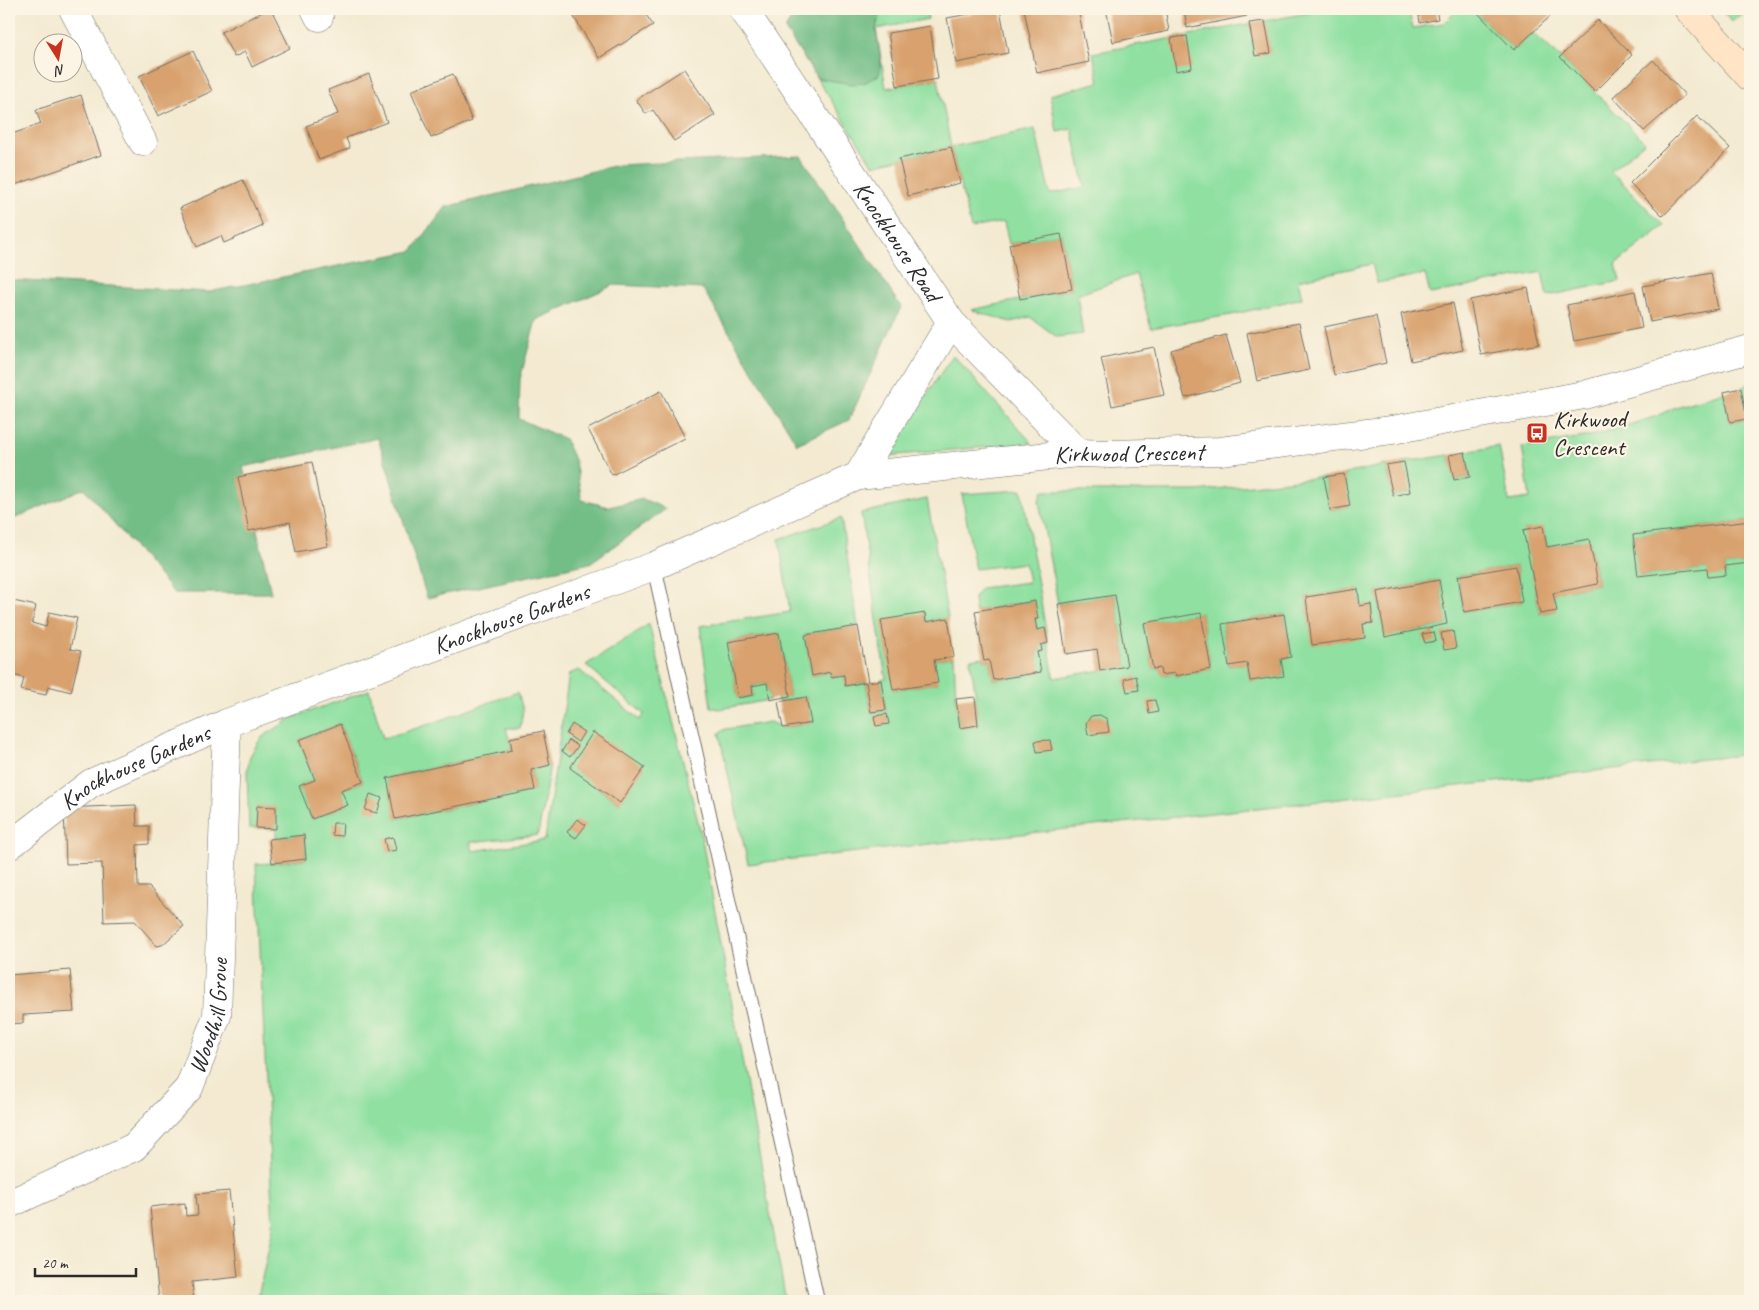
<svg xmlns="http://www.w3.org/2000/svg" width="1759" height="1310" viewBox="0 0 1759 1310" font-family="Caveat,sans-serif">
  <style>
    .green { fill: #8fe0a1; stroke: #5d8666; fill-rule: evenodd }
    .forest { fill: #73be87; stroke: #4f7459 }
    .building { fill: #d8a16d }
    .lines { fill: none; stroke-linecap: round; stroke-linejoin: round }
    .lane-casing { stroke: #716e65; stroke-width: 16 }
    .street-casing { stroke: #716e65; stroke-width: 29 }
    .secondary-casing { stroke: #716e65; stroke-width: 29 }
    .lane { stroke: #fff; stroke-width: 14 }
    .street { stroke: #fff; stroke-width: 28 }
    .secondary { stroke: #ffe4c6; stroke-width: 28 }
    .labels { text-anchor: middle; stroke-width: 4.5; stroke-linejoin: round; paint-order: stroke }
    .street-label { font-size: 24px; fill: #2b2b2b; stroke: #fcf5e5 }
    .poi-label { font-size: 24px; fill: #2b2b2b; stroke: #fcf5e5; text-anchor: start }
  </style>
  <rect width="100%" height="100%" fill="#fcf5e5"/>
  <filter id="ink" filterUnits="userSpaceOnUse"><feTurbulence type="fractalNoise" baseFrequency=".02" numOctaves="2"/><feDisplacementMap in="SourceGraphic" scale="10" xChannelSelector="R" yChannelSelector="G"/><feConvolveMatrix kernelMatrix="1 2 1 2 8 2 1 2 1" color-interpolation-filters="sRGB"/></filter>
  <filter id="wash" filterUnits="userSpaceOnUse"><feTurbulence type="fractalNoise" baseFrequency=".0096" numOctaves="4" result="noise"/><feDisplacementMap in="SourceGraphic" scale="20" xChannelSelector="R" yChannelSelector="G"/><feGaussianBlur stdDeviation="1.12" result="paint"/><feColorMatrix in="noise" values="0 0 0 0 0 0 0 0 0 0 0 0 0 0 0 0 0 1.4 0 .05"/><feComposite in="paint" operator="in"/></filter>
  <g filter="url(#wash)">
    <rect width="100%" height="100%" fill="#f3ead1"/>
    <!-- green -->
    <path class="green" d="M804,9H950L927,13L928,19L876,29L886,88L938,79L951,147L1035,129L1050,194L1085,187L1072,129L1057,132L1050,95L1099,82L1093,53L1329,9H1408L1413,28L1444,23L1458,9H1473L1514,50L1533,33L1560,57L1645,142L1611,171L1664,226L1616,264L1620,281L1547,296L1542,272L1430,294L1425,274L1377,283L1372,264L1298,280L1302,298L1231,315L1151,328L1136,274L1077,295L1083,334L1057,337L1030,317L1011,322L971,310L1072,289L1061,234L1009,244L1004,222L971,228L951,147L873,165L785,29L798,10Z
      M1721,9H1750V10L1731,22Z
      M953,355L1032,443L886,456Z
      M1750,383V521L1633,535L1639,576L1707,568L1726,575L1725,566L1750,563V754L748,864L719,733L726,729L770,722L783,728L811,723L806,697L778,702L777,698L790,696L779,633L728,642L738,698L753,696L752,686L767,683L770,700L719,709L711,707L700,626L790,612L779,539L841,518L858,626L805,635L812,676L830,672L831,677L844,675L846,686L868,682L866,683L871,712L886,710L881,680L886,679L861,513L927,499L948,618L926,622L925,614L893,690L937,683L934,660L954,657L956,699L960,728L978,726L975,697H976L970,659L983,657L984,661L989,660L993,680L1040,672L1037,652L1041,645L1048,643L1045,629L1037,630L1035,619H1037L1034,601L975,611L974,598L981,588L1029,582L1025,563L975,569L962,494L1022,490L1054,678L1127,666L1115,595L1058,604L1039,501L1043,491H1197L1324,477L1330,510L1349,506L1344,474L1386,465L1393,496L1410,492L1404,462L1449,455L1455,480L1470,477L1465,452L1499,446L1509,501L1530,498L1522,447L1596,435L1654,417L1676,407L1724,392L1730,422L1747,419L1741,388ZM1543,527L1547,547L1589,539L1598,584L1553,593L1556,611L1540,614L1524,530ZM1516,566L1522,602L1464,612L1458,576ZM1439,580L1447,625L1385,636L1377,592ZM1358,589L1360,606L1365,605L1373,623L1363,624L1313,645L1306,597ZM1201,613L1211,669L1176,676L1175,673L1162,675L1160,668L1153,669L1145,623ZM1284,614L1291,657L1281,659L1284,676L1250,681L1247,663L1229,666L1222,624Z
      M649,624L701,834L786,1301H257L273,1228L256,864L272,863L306,859L304,835L276,838V829L249,828L247,772L250,756L261,738L294,717L369,690L383,738C429,726 473,708 518,692L523,710L520,728H506L512,750L387,778L396,819L535,790L531,770L550,765L538,835L470,842L473,851L545,840L569,674L579,670L640,720L644,714L586,665ZM340,724L363,782L341,790L347,805L312,819L299,786L315,780L299,740ZM618,749L620,803L593,785Z"/>
    <!-- forest -->
    <path class="forest" d="M804,9H877L879,17L876,29L881,61L879,75L864,83L851,84L817,78L785,29L798,10Z
      M801,156L901,307L849,420L797,444L703,289L614,285L536,320L520,379L519,419L565,439L575,462L582,500L609,507L643,499L666,509L590,563L427,598L378,438L243,467L271,593H174L84,488L9,521V280L209,292L412,251L446,207L618,165Z"/>
    <g id="blocks">
      <!-- building -->
      <path class="building" d="M269,9H271L290,48L252,67L245,52L234,57L221,32Z
        M569,9H642L653,25L599,58Z
        M997,9H1000L1008,53L956,63L947,18Z
        M1024,9H1078L1089,62L1037,73Z
        M1106,9H1165L1169,31L1113,42Z
        M1184,9H1246L1247,16L1187,28Z
        M1418,9H1436L1438,19L1420,23Z
        M1476,9H1558L1514,50L1475,10Z
        M1598,20L1632,55L1595,92L1560,57Z
        M1265,21L1271,53L1255,56L1249,23Z
        M930,26L938,79L897,86L888,33Z
        M1187,36L1192,68L1176,71L1171,38Z
        M193,51L212,91L158,116L139,76Z
        M1653,60L1685,95L1644,131L1613,97Z
        M684,69L715,115L674,141L653,110L646,114L636,100Z
        M369,74L387,122L346,138L350,148L319,160L306,126L338,114L328,90Z
        M453,74L472,121L431,138L411,91Z
        M81,95L101,155L9,187V135L41,124L36,110Z
        M1697,116L1730,148L1663,216L1630,183Z
        M951,147L960,183L908,196L899,159Z
        M243,180L263,226L224,243L221,236L197,247L180,208Z
        M1061,234L1072,289L1020,299L1009,244Z
        M1711,273L1718,309L1650,322L1643,286Z
        M1528,288L1539,344L1481,355L1470,300Z
        M1635,291L1642,328L1574,341L1567,305Z
        M1453,303L1463,350L1411,361L1401,314Z
        M1376,316L1386,363L1334,375L1324,327Z
        M1299,323L1309,370L1257,381L1247,333Z
        M1226,335L1240,383L1185,398L1171,350Z
        M1154,347L1164,395L1112,406L1101,358Z
        M1741,388L1747,419L1730,422L1724,392Z
        M661,391L685,438L612,475L588,429Z
        M1465,452L1470,477L1454,480L1449,455Z
        M312,462L328,546L296,552L290,522L249,531L238,477Z
        M1404,462L1410,492L1393,496L1386,465Z
        M1344,474L1350,506L1330,510L1324,477Z
        M1750,521V563L1725,566L1726,575L1708,577L1707,568L1638,576L1633,535Z
        M1543,526L1547,547L1589,539L1598,584L1553,593L1557,611L1540,614L1523,530Z
        M1516,566L1522,602L1464,612L1458,576Z
        M1439,580L1447,624L1385,637L1377,592Z
        M1358,589L1360,606L1371,604L1373,623L1363,624L1365,638L1312,645L1306,597Z
        M1115,595L1127,666L1100,671L1097,649L1066,654L1058,604Z
        M9,600L36,606L32,623L46,627L49,612L77,618L70,649L81,651L71,692L48,686L46,695L21,690L24,678L9,674Z
        M1035,601L1038,619H1035L1037,630L1045,628L1048,643L1041,645L1042,651L1037,652L1041,672L993,680L989,660L984,661L975,611Z
        M925,613L926,622L948,618L954,657L934,660L938,683L893,690L881,620Z
        M1201,613L1211,669L1176,676L1175,673L1161,675L1160,668L1153,669L1144,623Z
        M1284,614L1291,657L1281,659L1284,676L1250,681L1247,663L1229,666L1222,624Z
        M858,626L868,682L881,680L886,710L871,712L866,682L845,686L844,675L831,677L830,672L812,676L805,635Z
        M1453,631L1456,648L1444,650L1441,633Z
        M1434,632L1436,641L1425,643L1422,634Z
        M779,633L790,696L770,700L767,683L752,686L753,695L738,698L728,642Z
        M1136,676L1139,690L1127,692L1124,679Z
        M806,697L811,723L783,728L778,702Z
        M975,697L978,725L960,728L956,699Z
        M1155,700L1158,712L1149,714L1147,701Z
        M887,714L889,724L876,726L874,716Z
        M1100,715L1107,719L1109,732L1088,735L1086,723L1091,716Z
        M340,724L363,782L341,790L348,805L312,819L299,786L315,780L299,740Z
        M572,724L584,732L578,742L566,734Z
        M543,731L550,765L531,770L535,790L395,819L387,778L512,750L510,738Z
        M593,732L645,767L620,803L570,768Z
        M569,740L578,746L570,757L562,751Z
        M1050,740L1052,750L1037,752L1035,741Z
        M370,794L382,798L377,813L365,810Z
        M136,805L137,826H149V844L137,845L138,887H149L184,926L162,945L157,946L135,921L104,922L102,863L66,864L64,808Z
        M257,806L276,807V829L256,828Z
        M577,819L586,825L576,838L567,832Z
        M333,823H343L342,836L332,835Z
        M304,835L306,859L272,863L269,839Z
        M393,837L396,850L387,852L384,839Z
        M70,970L74,1012L23,1015V1023L9,1024V975Z
        M229,1191L238,1277L192,1282L194,1301H159L150,1207L185,1203L186,1216L198,1215L196,1194Z"/>
    </g>
  </g>
  <g filter="url(#ink)">
    <use href="#blocks" fill-opacity="0" stroke="#716e65" stroke-width="1"/>
    <g class="lines">
      <!-- lane casing -->
      <g class="lane-casing">
        <path id="lane" d="M654,566L817,1301"/>
      </g>
      <!-- street casing -->
      <g class="street-casing">
        <g id="street">
          <path d="M73,9L143,142"/>
          <path d="M315,9L319,17"/>
          <path id="s1" d="M743,9L951,322L1078,453"/>
          <path id="s2" d="M858,476L1078,453L1111,454L1220,451L1392,430L1584,395L1750,349"/>
          <path id="s3" d="M9,846L91,783L227,723L654,566L858,476L951,322"/>
          <path id="s4" d="M9,1204L134,1147L189,1088L217,1016L227,723"/>
        </g>
      </g>
      <!-- secondary casing -->
      <g class="secondary-casing">
        <path id="secondary" d="M1688,9L1750,77"/>
      </g>
      <!-- lane -->
      <use href="#lane" class="lane"/>
      <!-- street -->
      <use href="#street" class="street"/>
      <!-- secondary -->
      <use href="#secondary" class="secondary"/>
    </g>
  </g>
  <!-- icons -->
  <defs>
    <g id="bus-square" transform="scale(1.125)"><rect x="-9" y="-9" width="18" height="18" rx="4" fill="#c8321e" stroke="#fcf5e5"/><path d="M-5-6H5V4H4V6H2V4H-2V6H-4V4H-5ZM-3.5-4V0h7V-4ZM-3.5 1.2v1.5H-2V1.2ZM2 1.2v1.5H3.5V1.2Z" fill="#fff"/></g>
  </defs>
  <g fill-rule="evenodd">
    <use href="#bus-square" x="1537" y="433"/>
  </g>
  <g class="labels">
    <!-- street labels -->
    <g class="street-label">
      <text dy="8" stroke="none"><textPath href="#s1" startOffset="279">Knockhouse Road</textPath></text>
      <text dy="8" stroke="none"><textPath href="#s2" startOffset="272">Kirkwood Crescent</textPath></text>
      <text dy="8" stroke="none"><textPath href="#s3" startOffset="555">Knockhouse Gardens</textPath></text>
      <text dy="8" stroke="none"><textPath href="#s3" startOffset="150">Knockhouse Gardens</textPath></text>
      <text dy="8" stroke="none"><textPath href="#s4" startOffset="294">Woodhill Grove</textPath></text>
    </g>
    <!-- poi labels -->
    <g class="poi-label">
      <text x="1553" y="427">Kirkwood<tspan x="1553" dy="28">Crescent</tspan></text>
    </g>
  </g>
  <!-- margin -->
  <rect width="1759" height="1310" fill="none" stroke="#fcf5e5" stroke-width="30"/>
  <!-- north arrow -->
  <g transform="translate(58 58) rotate(169)"><circle r="24" fill="#fcf5e5" stroke="#a8a49b"/>
  <path d="M0-4L9 19L0 12L-9 19Z" fill="#c8321e"/>
  <text y="-8" font-size="14" font-weight="bold" text-anchor="middle" fill="#2b2b2b">N</text>
  </g>
  <!-- scale -->
  <path d="M35 1268v8h101v-8" fill="none" stroke="#2b2b2b" stroke-width="2.5"/>
  <text x="42" y="1268" font-size="15" fill="#2b2b2b" stroke="#fcf5e5" stroke-width="4" paint-order="stroke">20 m</text>
</svg>
